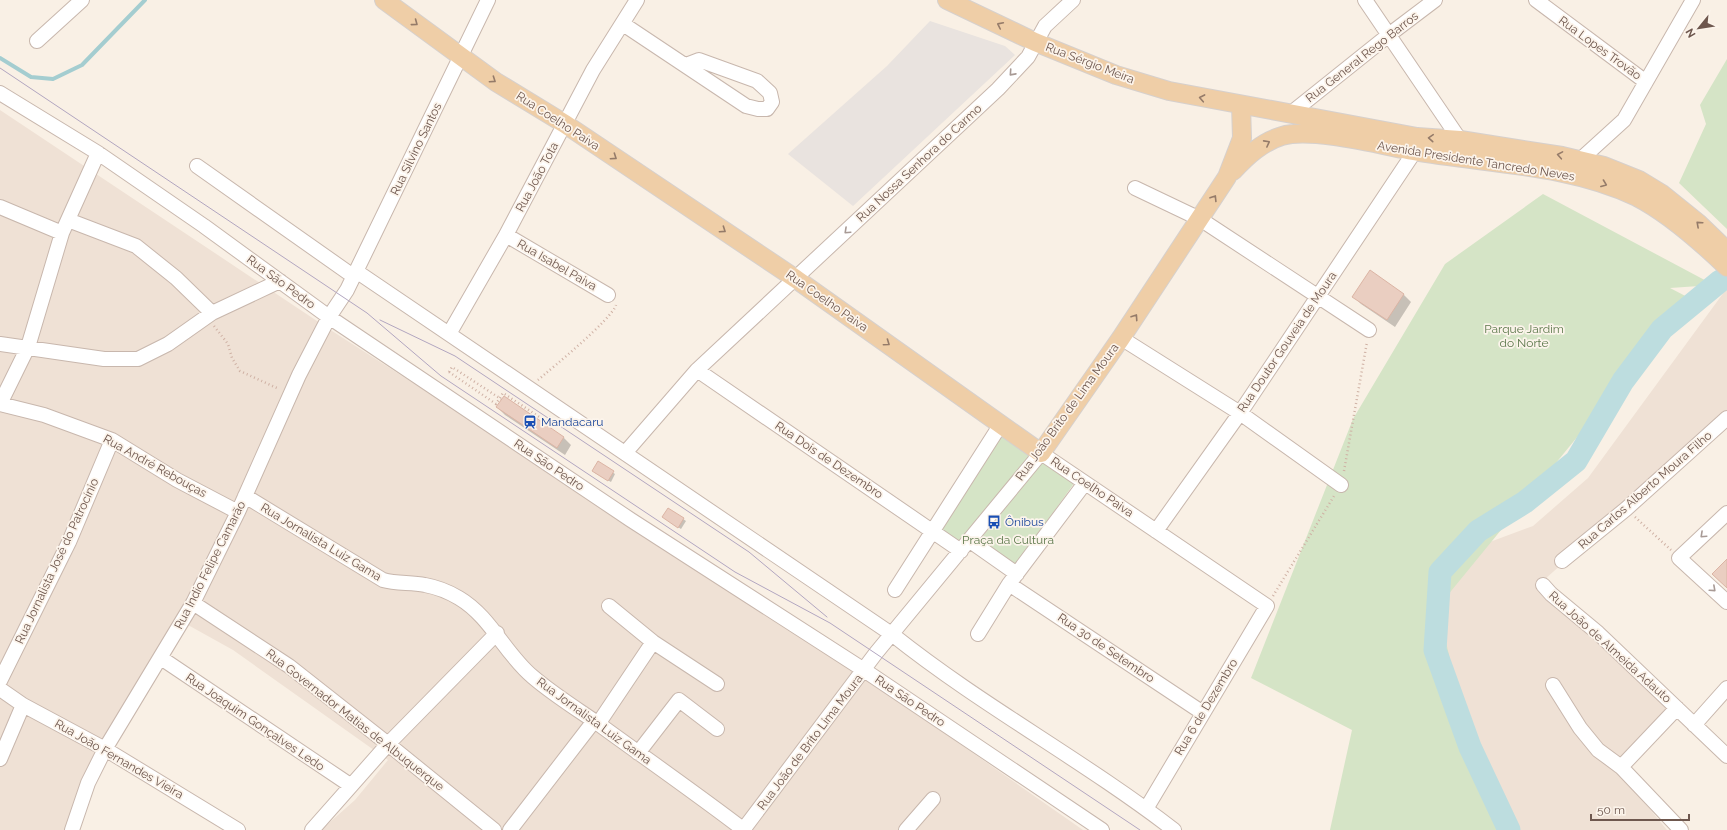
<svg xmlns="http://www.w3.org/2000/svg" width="1727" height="830" viewBox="0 0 1727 830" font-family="Raleway,sans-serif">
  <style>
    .residential { fill: #efe1d5 }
    .industrial { fill: #e9e3df }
    .green { fill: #d5e4c6 }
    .shadow { fill: #0003 }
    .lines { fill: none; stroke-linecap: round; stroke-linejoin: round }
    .stream { stroke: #a4cdd0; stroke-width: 4 }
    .river { stroke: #bddddf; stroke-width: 23 }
    .building { fill: #eacec1; stroke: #dbb4a4 }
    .minor-casing { stroke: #c8b7ad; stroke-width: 16 }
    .major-casing { stroke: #d6d0cd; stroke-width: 20 }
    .path { stroke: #cfb1a4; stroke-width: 2.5; stroke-dasharray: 1 3; stroke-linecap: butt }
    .minor { stroke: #fff; stroke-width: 14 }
    .major { stroke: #efcea7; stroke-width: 18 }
    .tram { stroke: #b2a6c0; stroke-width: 1 }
    .path-bridge { stroke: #cfb1a4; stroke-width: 2.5; stroke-dasharray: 1 3; stroke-linecap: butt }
    .oneway { stroke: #957b69 }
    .oneway2 { stroke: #a89a95 }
    .labels { text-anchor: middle; stroke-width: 3.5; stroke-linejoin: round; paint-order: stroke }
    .street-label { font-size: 12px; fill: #6e574e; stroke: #fcf4eb }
    .park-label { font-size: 12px; fill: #5c784b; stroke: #fcf4eb }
    .transit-label { font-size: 12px; fill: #164399; stroke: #fcf4eb; text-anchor: start }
  </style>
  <rect width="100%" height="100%" fill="#f9f0e5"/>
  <!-- residential -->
  <path class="residential" d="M0,110L329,329L494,435L638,534L870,681L1083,830H321L355,800L388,760L233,650L188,625L160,670L96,754L69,830H0Z
    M1727,288V418L1536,587L1671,711L1617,769L1667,830H1443L1436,573L1447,558L1533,526L1588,478Z"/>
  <!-- industrial -->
  <path class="industrial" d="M930,21L1005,46L1015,55L853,206L788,154L887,66Z"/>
  <!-- green -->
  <path class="green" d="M1727,59V229L1679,183L1706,124L1700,105Z
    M1543,194L1714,285L1670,288L1695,301L1623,381L1438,607L1470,747L1513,830H1330L1352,730L1251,678L1353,419L1445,264Z
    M1002,430L1031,454L961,544L938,526Z
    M1042,461L1075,482L1010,573L974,547Z"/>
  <!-- shadow -->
  <path class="shadow" d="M1403,294L1411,302L1395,327L1361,304L1354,297Z
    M497,407L564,438L571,445L565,455L505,415Z
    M598,462L615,474L611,482L595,473Z
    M669,509L686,521L681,529L666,519Z"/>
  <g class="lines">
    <!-- stream -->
    <path class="stream" d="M0,58L31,77L53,79L82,65L145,0"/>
    <!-- river -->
    <path class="river" d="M1509,830L1470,747L1435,650L1440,572L1478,531L1525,502L1576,461L1623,381L1662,329L1720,281"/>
  </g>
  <!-- building -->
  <path class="building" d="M1370,270L1404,294L1387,320L1352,297Z
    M504,396L564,437L557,448L496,407Z
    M598,461L614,471L608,481L592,471Z
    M668,508L684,518L678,528L662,517Z
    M1727,559V588L1712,574Z"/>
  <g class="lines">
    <!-- minor casing -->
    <g class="minor-casing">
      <path id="minor" d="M1365,0L1460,140
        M1536,0L1646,82
        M623,24L746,106L758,109H767L772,102L770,93L757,81L699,60L686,65
        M37,41L82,0
        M0,93L98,153L204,226L329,317L631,520L864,670L1102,830
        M1290,114L1390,34L1435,0
        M98,153L62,233L28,347L0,404L44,415L112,440L177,480L238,512
        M1580,160L1624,120L1693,0
        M197,166L353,276
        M1135,188L1200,219L1369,330
        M0,207L62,233
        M68,220L136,246L176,278L212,313
        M506,235L608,295
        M356,271L893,635C982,706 1083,760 1174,830
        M449,334L506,235L593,70L637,0
        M1121,338L1240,413L1341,485
        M0,344L104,359H138L168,344L212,313L280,281
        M697,370L961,551
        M625,453L697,370L998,89L1028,57L1045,26L1073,0
        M245,496L383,580C397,584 411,582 425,585C436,587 449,592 459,598C491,617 505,654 533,677C554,695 577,709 600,725C648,760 697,794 744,830
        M1727,513L1679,558L1727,602
        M1156,531L1240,413L1415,151
        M970,541L1017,574
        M1562,561L1626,509L1727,418
        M1009,584L1203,713
        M1543,585L1551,594L1598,633L1727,756
        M895,590L1001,424
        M193,603L289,666L388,744L494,830
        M609,606L653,642L717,684
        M978,634L1009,584L1085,483
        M161,658L350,785
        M0,681L69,542L112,440
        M1553,685L1580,728L1598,750L1621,767L1681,830
        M0,689L23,705L105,749L238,830
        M598,724L653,642
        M1694,725L1727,688
        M638,753L679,700L717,729
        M0,759L23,705
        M1621,767L1677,708
        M72,830L88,783L105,749L193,603L238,512L299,375L329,317L347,290L488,0
        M312,830L388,744L497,633
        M510,830L594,721
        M743,830L876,653L1041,453L1267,606L1146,809
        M906,830L933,799"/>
    </g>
    <!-- major casing -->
    <g class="major-casing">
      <path id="major" d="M384,0L496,82L565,124L796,279L1041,453L1121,338L1227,177L1242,138L1241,105
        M947,0L1035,42L1116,75L1169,91L1417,137L1460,140L1562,156L1604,166L1639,180L1662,194L1698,223L1727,251
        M1233,171C1247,156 1262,142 1282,136C1311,127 1381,145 1413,151C1487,164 1568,164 1637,197C1670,214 1701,242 1727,267"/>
    </g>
    <!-- path -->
    <path class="path" d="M214,326L228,344L232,358L240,371L279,389
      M449,372L452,367L501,399
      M538,380C552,368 612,319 616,305
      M1344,471L1367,342
      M1635,517L1671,550
      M1273,596L1334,496"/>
    <!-- minor -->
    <use href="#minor" class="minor"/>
    <!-- major -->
    <use href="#major" class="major"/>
    <!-- tram -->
    <path class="tram" d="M0,68L367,313L441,376L735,572L830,623L1140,830
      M380,320L455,356L749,552L827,617"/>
    <!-- path-bridge -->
    <path class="path-bridge" d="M449,372L496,404L503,393L547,422L551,416"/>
  </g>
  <!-- one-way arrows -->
  <defs><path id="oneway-chevron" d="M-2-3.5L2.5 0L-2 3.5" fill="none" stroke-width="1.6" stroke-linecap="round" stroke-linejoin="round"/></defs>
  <g class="oneway">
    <use href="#oneway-chevron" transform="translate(415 23) rotate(37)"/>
    <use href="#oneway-chevron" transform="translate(1000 25) rotate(-154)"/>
    <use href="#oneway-chevron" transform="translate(493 80) rotate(34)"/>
    <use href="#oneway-chevron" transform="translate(1202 98) rotate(-169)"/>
    <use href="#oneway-chevron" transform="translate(1431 138) rotate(-176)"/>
    <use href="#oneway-chevron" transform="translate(1267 143) rotate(-28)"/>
    <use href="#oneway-chevron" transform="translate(1560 155) rotate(-170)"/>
    <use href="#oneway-chevron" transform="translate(614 157) rotate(34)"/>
    <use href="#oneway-chevron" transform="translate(1604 184) rotate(21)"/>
    <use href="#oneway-chevron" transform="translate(1214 198) rotate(-58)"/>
    <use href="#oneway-chevron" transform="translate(1699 224) rotate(-138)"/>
    <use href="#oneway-chevron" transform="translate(723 230) rotate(34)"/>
    <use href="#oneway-chevron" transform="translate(1135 317) rotate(-56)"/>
    <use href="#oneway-chevron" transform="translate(887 343) rotate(35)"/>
  </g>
  <g class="oneway2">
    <use href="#oneway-chevron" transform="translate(1012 73) rotate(132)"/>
    <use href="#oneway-chevron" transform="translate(847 231) rotate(137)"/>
    <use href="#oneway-chevron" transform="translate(1703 535) rotate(137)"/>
    <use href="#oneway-chevron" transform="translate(1713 589) rotate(42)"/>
  </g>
  <!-- icons -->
  <defs>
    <g id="station-bare" transform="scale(1.08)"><path d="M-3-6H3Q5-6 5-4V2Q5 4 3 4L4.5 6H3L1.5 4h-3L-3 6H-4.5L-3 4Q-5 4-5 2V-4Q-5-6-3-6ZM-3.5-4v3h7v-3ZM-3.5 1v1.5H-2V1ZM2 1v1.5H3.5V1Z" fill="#1a4fb4" stroke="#fcf4eb" stroke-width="2.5" paint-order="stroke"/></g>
    <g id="bus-bare" transform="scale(1.08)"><path d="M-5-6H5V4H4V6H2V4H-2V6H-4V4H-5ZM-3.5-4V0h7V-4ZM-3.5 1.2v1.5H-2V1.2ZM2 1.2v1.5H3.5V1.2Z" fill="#1a4fb4" stroke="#fcf4eb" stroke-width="2.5" paint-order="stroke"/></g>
  </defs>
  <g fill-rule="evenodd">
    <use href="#station-bare" x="530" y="422"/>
    <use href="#bus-bare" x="994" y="522"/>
  </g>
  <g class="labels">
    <!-- street labels -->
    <g class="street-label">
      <text transform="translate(1600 48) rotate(36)" y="4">Rua Lopes Trovão</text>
      <text transform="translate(1362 57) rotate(-38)" y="4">Rua General Rego Barros</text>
      <text transform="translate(1090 63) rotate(21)" y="4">Rua Sérgio Meira</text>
      <text transform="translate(558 121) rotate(33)" y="4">Rua Coelho Paiva</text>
      <text transform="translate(416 149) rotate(-64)" y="4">Rua Silvino Santos</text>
      <text transform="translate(1476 161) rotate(9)" y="4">Avenida Presidente Tancredo Neves</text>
      <text transform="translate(919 163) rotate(-43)" y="4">Rua Nossa Senhora do Carmo</text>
      <text transform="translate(537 177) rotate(-62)" y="4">Rua João Tota</text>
      <text transform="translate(557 265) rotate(30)" y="4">Rua Isabel Paiva</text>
      <text transform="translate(281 282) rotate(36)" y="4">Rua São Pedro</text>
      <text transform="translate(827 301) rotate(35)" y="4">Rua Coelho Paiva</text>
      <text transform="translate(1287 342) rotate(-56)" y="4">Rua Doutor Gouveia de Moura</text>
      <text transform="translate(1067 412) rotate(-54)" y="4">Rua João Brito de Lima Moura</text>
      <text transform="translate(829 460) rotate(34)" y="4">Rua Dois de Dezembro</text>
      <text transform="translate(549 465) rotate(34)" y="4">Rua São Pedro</text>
      <text transform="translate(155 466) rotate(29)" y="4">Rua André Rebouças</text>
      <text transform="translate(1092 487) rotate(34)" y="4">Rua Coelho Paiva</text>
      <text transform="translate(1645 490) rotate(-41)" y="4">Rua Carlos Alberto Moura Filho</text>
      <text transform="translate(321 542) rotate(31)" y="4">Rua Jornalista Luiz Gama</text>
      <text transform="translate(57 561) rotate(-65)" y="4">Rua Jornalista José do Patrocínio</text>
      <text transform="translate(210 565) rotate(-63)" y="4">Rua Indio Felipe Camarão</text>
      <text transform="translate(1610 647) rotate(42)" y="4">Rua João de Almeida Adauto</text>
      <text transform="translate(1106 648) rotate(34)" y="4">Rua 30 de Setembro</text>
      <text transform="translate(910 701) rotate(34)" y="4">Rua São Pedro</text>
      <text transform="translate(1206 707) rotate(-59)" y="4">Rua 6 de Dezembro</text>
      <text transform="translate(355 720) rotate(38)" y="4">Rua Governador Matias de Albuquerque</text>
      <text transform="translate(594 721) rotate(36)" y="4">Rua Jornalista Luiz Gama</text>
      <text transform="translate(255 722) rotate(34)" y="4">Rua Joaquim Gonçalves Ledo</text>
      <text transform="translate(810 742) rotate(-53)" y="4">Rua João de Brito Lima Moura</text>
      <text transform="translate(119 759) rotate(30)" y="4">Rua João Fernandes Vieira</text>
    </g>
    <!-- park labels -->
    <g class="park-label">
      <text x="1524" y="333">Parque Jardim<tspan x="1524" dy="14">do Norte</tspan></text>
      <text x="1008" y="544">Praça da Cultura</text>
    </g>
    <!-- transit labels -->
    <g class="transit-label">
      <text x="541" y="426">Mandacaru</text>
      <text x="1005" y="526">Ônibus</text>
    </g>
  </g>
  <!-- north arrow -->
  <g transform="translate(1699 28) rotate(240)" stroke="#fcf4eb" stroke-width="3" paint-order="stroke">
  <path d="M0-3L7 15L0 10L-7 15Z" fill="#6e574e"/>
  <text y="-6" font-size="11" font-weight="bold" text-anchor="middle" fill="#6e574e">N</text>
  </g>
  <!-- scale -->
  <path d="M1591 814v6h98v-6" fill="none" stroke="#6e574e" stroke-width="2"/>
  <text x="1597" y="814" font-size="12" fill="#6e574e" stroke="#fcf4eb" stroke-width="3" paint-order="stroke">50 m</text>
</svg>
